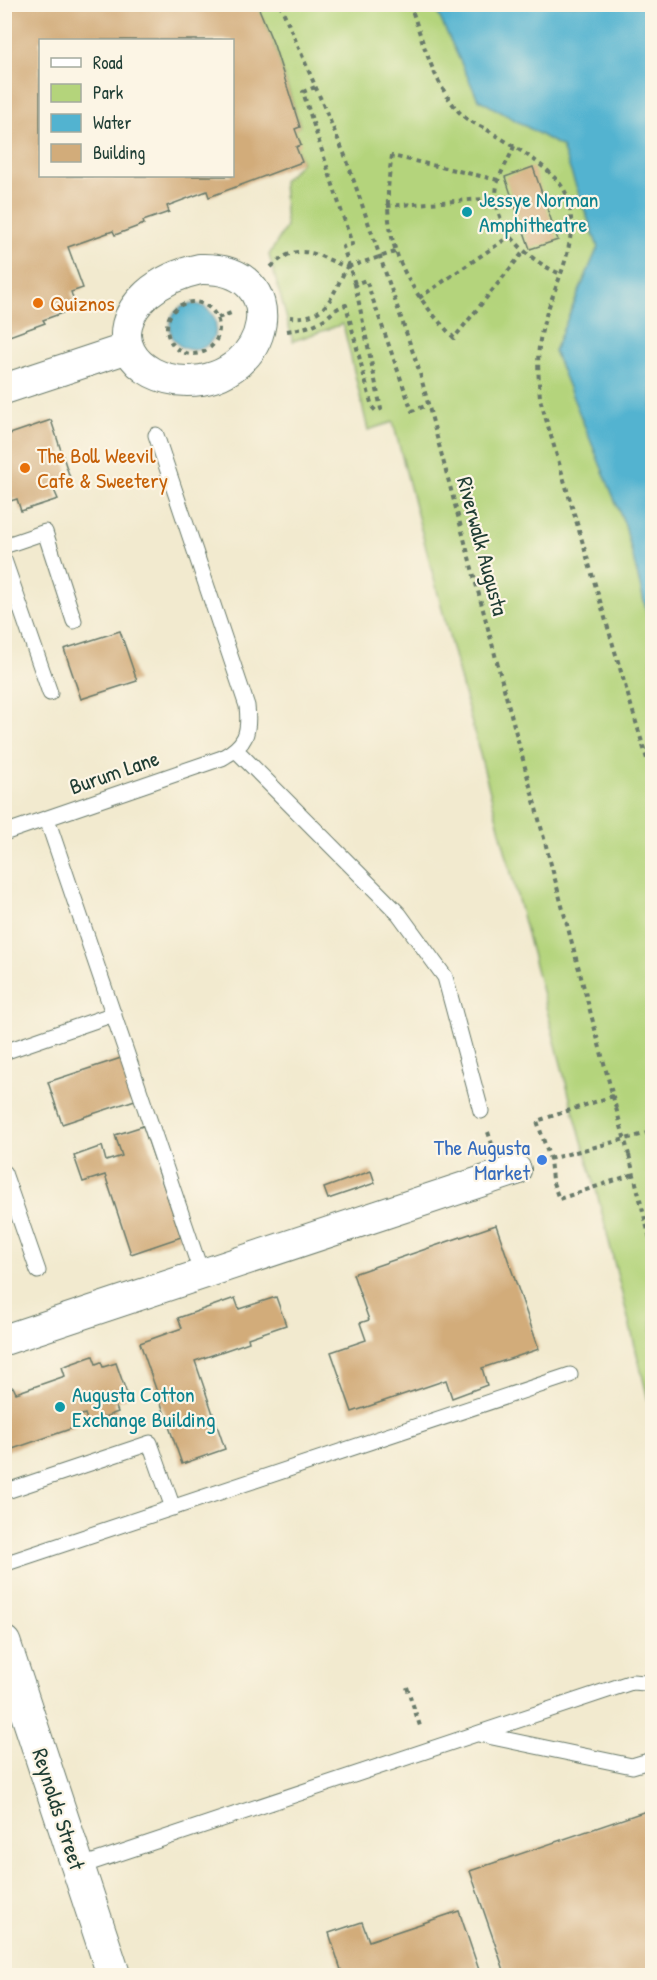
<svg xmlns="http://www.w3.org/2000/svg" width="657" height="1980" viewBox="0 0 657 1980" font-family="'Patrick Hand',sans-serif">
  <style>
    .green { fill: #b4d47b; stroke: #6a8858; stroke-width: 1.5 }
    .water { fill: #52b3d0; stroke: #387882; stroke-width: 1.5 }
    .building { fill: #d2ac7a; fill-rule: evenodd }
    .lines { fill: none; stroke-linecap: round; stroke-linejoin: round }
    .lane-casing { stroke: #697a6a; stroke-width: 17 }
    .street-casing { stroke: #697a6a; stroke-width: 32 }
    .secondary-casing { stroke: #697a6a; stroke-width: 35 }
    .path { stroke: #697a6a; stroke-width: 4; stroke-dasharray: 4.5 4.5; stroke-linecap: butt }
    .lane { stroke: #fff; stroke-width: 15 }
    .street { stroke: #fff; stroke-width: 30 }
    .secondary { stroke: #fff; stroke-width: 33 }
    .path-bridge { stroke: #697a6a; stroke-width: 4; stroke-dasharray: 4.5 4.5; stroke-linecap: butt }
    .culture-dot { fill: #0f9aa8; stroke: #fcf5e5; stroke-width: 2 }
    .food-dot { fill: #e8710a; stroke: #fcf5e5; stroke-width: 2 }
    .shop-dot { fill: #3f7fe0; stroke: #fcf5e5; stroke-width: 2 }
    .labels { text-anchor: middle; stroke-width: 4.5; stroke-linejoin: round; paint-order: stroke }
    .culture-label { font-size: 22px; fill: #0d838f; stroke: #fcf5e5; text-anchor: start }
    .food-label { font-size: 22px; fill: #c56008; stroke: #fcf5e5; text-anchor: start }
    .street-label { font-size: 22px; fill: #1f3d34; stroke: #fcf5e5 }
    .shop-label { font-size: 22px; fill: #366cbe; stroke: #fcf5e5; text-anchor: end }
  </style>
  <rect width="100%" height="100%" fill="#fcf5e5"/>
  <filter id="ink" filterUnits="userSpaceOnUse"><feTurbulence type="fractalNoise" baseFrequency=".0167" numOctaves="2"/><feDisplacementMap in="SourceGraphic" scale="12" xChannelSelector="R" yChannelSelector="G"/><feConvolveMatrix kernelMatrix="1 2 1 2 8 2 1 2 1" color-interpolation-filters="sRGB"/></filter>
  <filter id="wash" filterUnits="userSpaceOnUse"><feTurbulence type="fractalNoise" baseFrequency=".008" numOctaves="4" result="noise"/><feDisplacementMap in="SourceGraphic" scale="24" xChannelSelector="R" yChannelSelector="G"/><feGaussianBlur stdDeviation="1.35" result="paint"/><feColorMatrix in="noise" values="0 0 0 0 0 0 0 0 0 0 0 0 0 0 0 0 0 1.4 0 .05"/><feComposite in="paint" operator="in"/></filter>
  <g filter="url(#wash)">
    <rect width="100%" height="100%" fill="#f2eacf"/>
    <!-- green -->
    <path class="green" d="M257,5H434L478,99L562,147L598,247L554,351L625,525L652,633V1415L598,1197L572,1106L393,422L368,430L343,324L293,341L269,255L286,227L283,181L302,162L296,147L295,129L300,126L274,45Z"/>
    <!-- water -->
    <path class="water" d="M434,5H652V633L625,525L554,351L598,247L562,147L478,99Z
      M170 327a23 23 0 1 1 46 0a23 23 0 1 1-46 0Z"/>
    <g id="blocks">
      <!-- building -->
      <path class="building" d="M4,4H257L274,45L300,127L295,129L301,145L296,147L302,162L209,197L207,191L167,206L169,212L143,221L144,224L115,235L113,231L68,247L83,288L71,292L76,308L43,320L45,323L4,338ZM40,40H232V176H40Z
        M533,167L558,240L530,249L505,177Z
        M51,420L72,484L54,490L58,499L21,511L17,499L4,503V436Z
        M120,631L137,681L81,699L64,649Z
        M121,1058L135,1100L62,1124L48,1082Z
        M143,1126L181,1237L131,1254L105,1175L83,1182L74,1156L102,1146L106,1161L122,1156L115,1135Z
        M371,1171L375,1183L328,1199L324,1188Z
        M496,1225L539,1349L482,1368L487,1385L452,1398L446,1380L352,1412L331,1352L366,1340L360,1323L369,1320L353,1274Z
        M276,1297L286,1325L248,1338L249,1342L195,1361L225,1449L182,1464L140,1343L182,1328L178,1318L235,1298L239,1309Z
        M93,1356L96,1364L101,1362L103,1367L116,1363L128,1397L114,1402L118,1412L88,1423L85,1414L73,1418L76,1427L4,1452V1390L13,1387L16,1393L65,1376L62,1367Z
        M652,1809V1976H506L470,1871Z
        M459,1911L481,1976H343L329,1933L362,1922L369,1941Z"/>
    </g>
  </g>
  <g filter="url(#ink)">
    <use href="#blocks" fill-opacity="0" stroke="#697a6a" stroke-width="1.5"/>
    <g class="lines">
      <!-- lane casing -->
      <g class="lane-casing">
        <path id="lane" d="M4,546L45,532L74,621
          M4,560L50,693
          M236,750L399,914L445,977L481,1111
          M47,819L202,1275
          M4,833L222,758C246,745 250,733 247,706L156,435
          M4,1052L114,1014
          M4,1173L38,1271
          M4,1492L150,1443L173,1508
          M4,1564L570,1375
          M478,1734L632,1766L652,1760
          M78,1867L632,1682L646,1683L652,1687"/>
      </g>
      <!-- street casing -->
      <g class="street-casing">
        <path id="street" d="M200,269C294,266 272,381 187,381C134,380 103,334 147,294C163,280 181,273 200,269Z
          M4,389L128,348
          M4,1340L516,1170"/>
      </g>
      <!-- secondary casing -->
      <g class="secondary-casing">
        <path id="secondary" d="M4,1643L114,1976"/>
      </g>
      <!-- path -->
      <path class="path" d="M280,4L346,158L419,370L616,1108
        M410,4C423,42 434,86 462,115C468,121 478,125 486,129C509,144 561,171 568,199C581,250 550,288 541,335C536,357 539,378 540,399L652,776
        M315,87L303,92L352,244L343,247L355,284
        M514,146C510,158 502,169 498,181C487,223 526,260 561,274
        M498,180L392,156C378,236 400,281 454,338L524,251
        M387,206L497,198
        M271,267C299,240 315,255 347,267C331,296 328,320 290,317
        M348,267L395,252
        M419,298L510,236
        M167 328a26 26 0 1 1 52 0a26 26 0 1 1-52 0Z
        M218,318L231,313
        M287,331C299,329 311,327 321,321C331,316 334,308 346,305L372,407L376,411L381,409L355,284L366,280L412,411L428,405
        M613,1096L537,1121L550,1159L552,1180L559,1199L634,1174
        M488,1132L493,1147
        M629,1155L652,1247
        M549,1159L652,1132
        M407,1687L421,1729"/>
      <!-- lane -->
      <use href="#lane" class="lane"/>
      <!-- street -->
      <use href="#street" class="street"/>
      <!-- secondary -->
      <use href="#secondary" class="secondary"/>
      <!-- path-bridge -->
      <path class="path-bridge" d="M616,1108L629,1155"/>
    </g>
  </g>
  <!-- markers -->
  <g class="culture-dot">
    <circle cx="467" cy="212" r="6"/>
    <circle cx="60" cy="1407" r="6"/>
  </g>
  <g class="food-dot">
    <circle cx="38" cy="303" r="6"/>
    <circle cx="25" cy="468" r="6"/>
  </g>
  <circle class="shop-dot" cx="542" cy="1160" r="6"/>
  <g class="labels">
    <!-- culture labels -->
    <g class="culture-label">
      <text x="479" y="207">Jessye Norman<tspan x="479" dy="25">Amphitheatre</tspan></text>
      <text x="72" y="1402">Augusta Cotton<tspan x="72" dy="25">Exchange Building</tspan></text>
    </g>
    <!-- food labels -->
    <g class="food-label">
      <text x="50" y="311">Quiznos</text>
      <text x="37" y="463">The Boll Weevil<tspan x="37" dy="25">Cafe &amp; Sweetery</tspan></text>
    </g>
    <!-- street labels -->
    <g class="street-label">
      <text transform="translate(483 546) rotate(75)" y="8">Riverwalk Augusta</text>
      <text transform="translate(114 772) rotate(-19)" y="8">Burum Lane</text>
      <text transform="translate(59 1809) rotate(72)" y="8">Reynolds Street</text>
    </g>
    <!-- shop labels -->
    <g class="shop-label">
      <text x="530" y="1155">The Augusta<tspan x="530" dy="25">Market</tspan></text>
    </g>
  </g>
  <!-- margin -->
  <rect width="657" height="1980" fill="none" stroke="#fcf5e5" stroke-width="24"/>
  <!-- legend -->
  <rect x="39" y="39" width="195" height="138" fill="#fcf5e5" stroke="#a4ab9e" stroke-width="1.5"/>
  <rect x="51" y="58" width="30" height="9" fill="#ffffff" stroke="#a4ab9e" stroke-width="1.5"/>
  <text x="93" y="69" font-size="18" fill="#1f3d34">Road</text>
  <rect x="51" y="84" width="30" height="18" fill="#b4d47b" stroke="#a4ab9e" stroke-width="1.5"/>
  <text x="93" y="99" font-size="18" fill="#1f3d34">Park</text>
  <rect x="51" y="114" width="30" height="18" fill="#52b3d0" stroke="#a4ab9e" stroke-width="1.5"/>
  <text x="93" y="129" font-size="18" fill="#1f3d34">Water</text>
  <rect x="51" y="144" width="30" height="18" fill="#d2ac7a" stroke="#a4ab9e" stroke-width="1.5"/>
  <text x="93" y="159" font-size="18" fill="#1f3d34">Building</text>
</svg>
